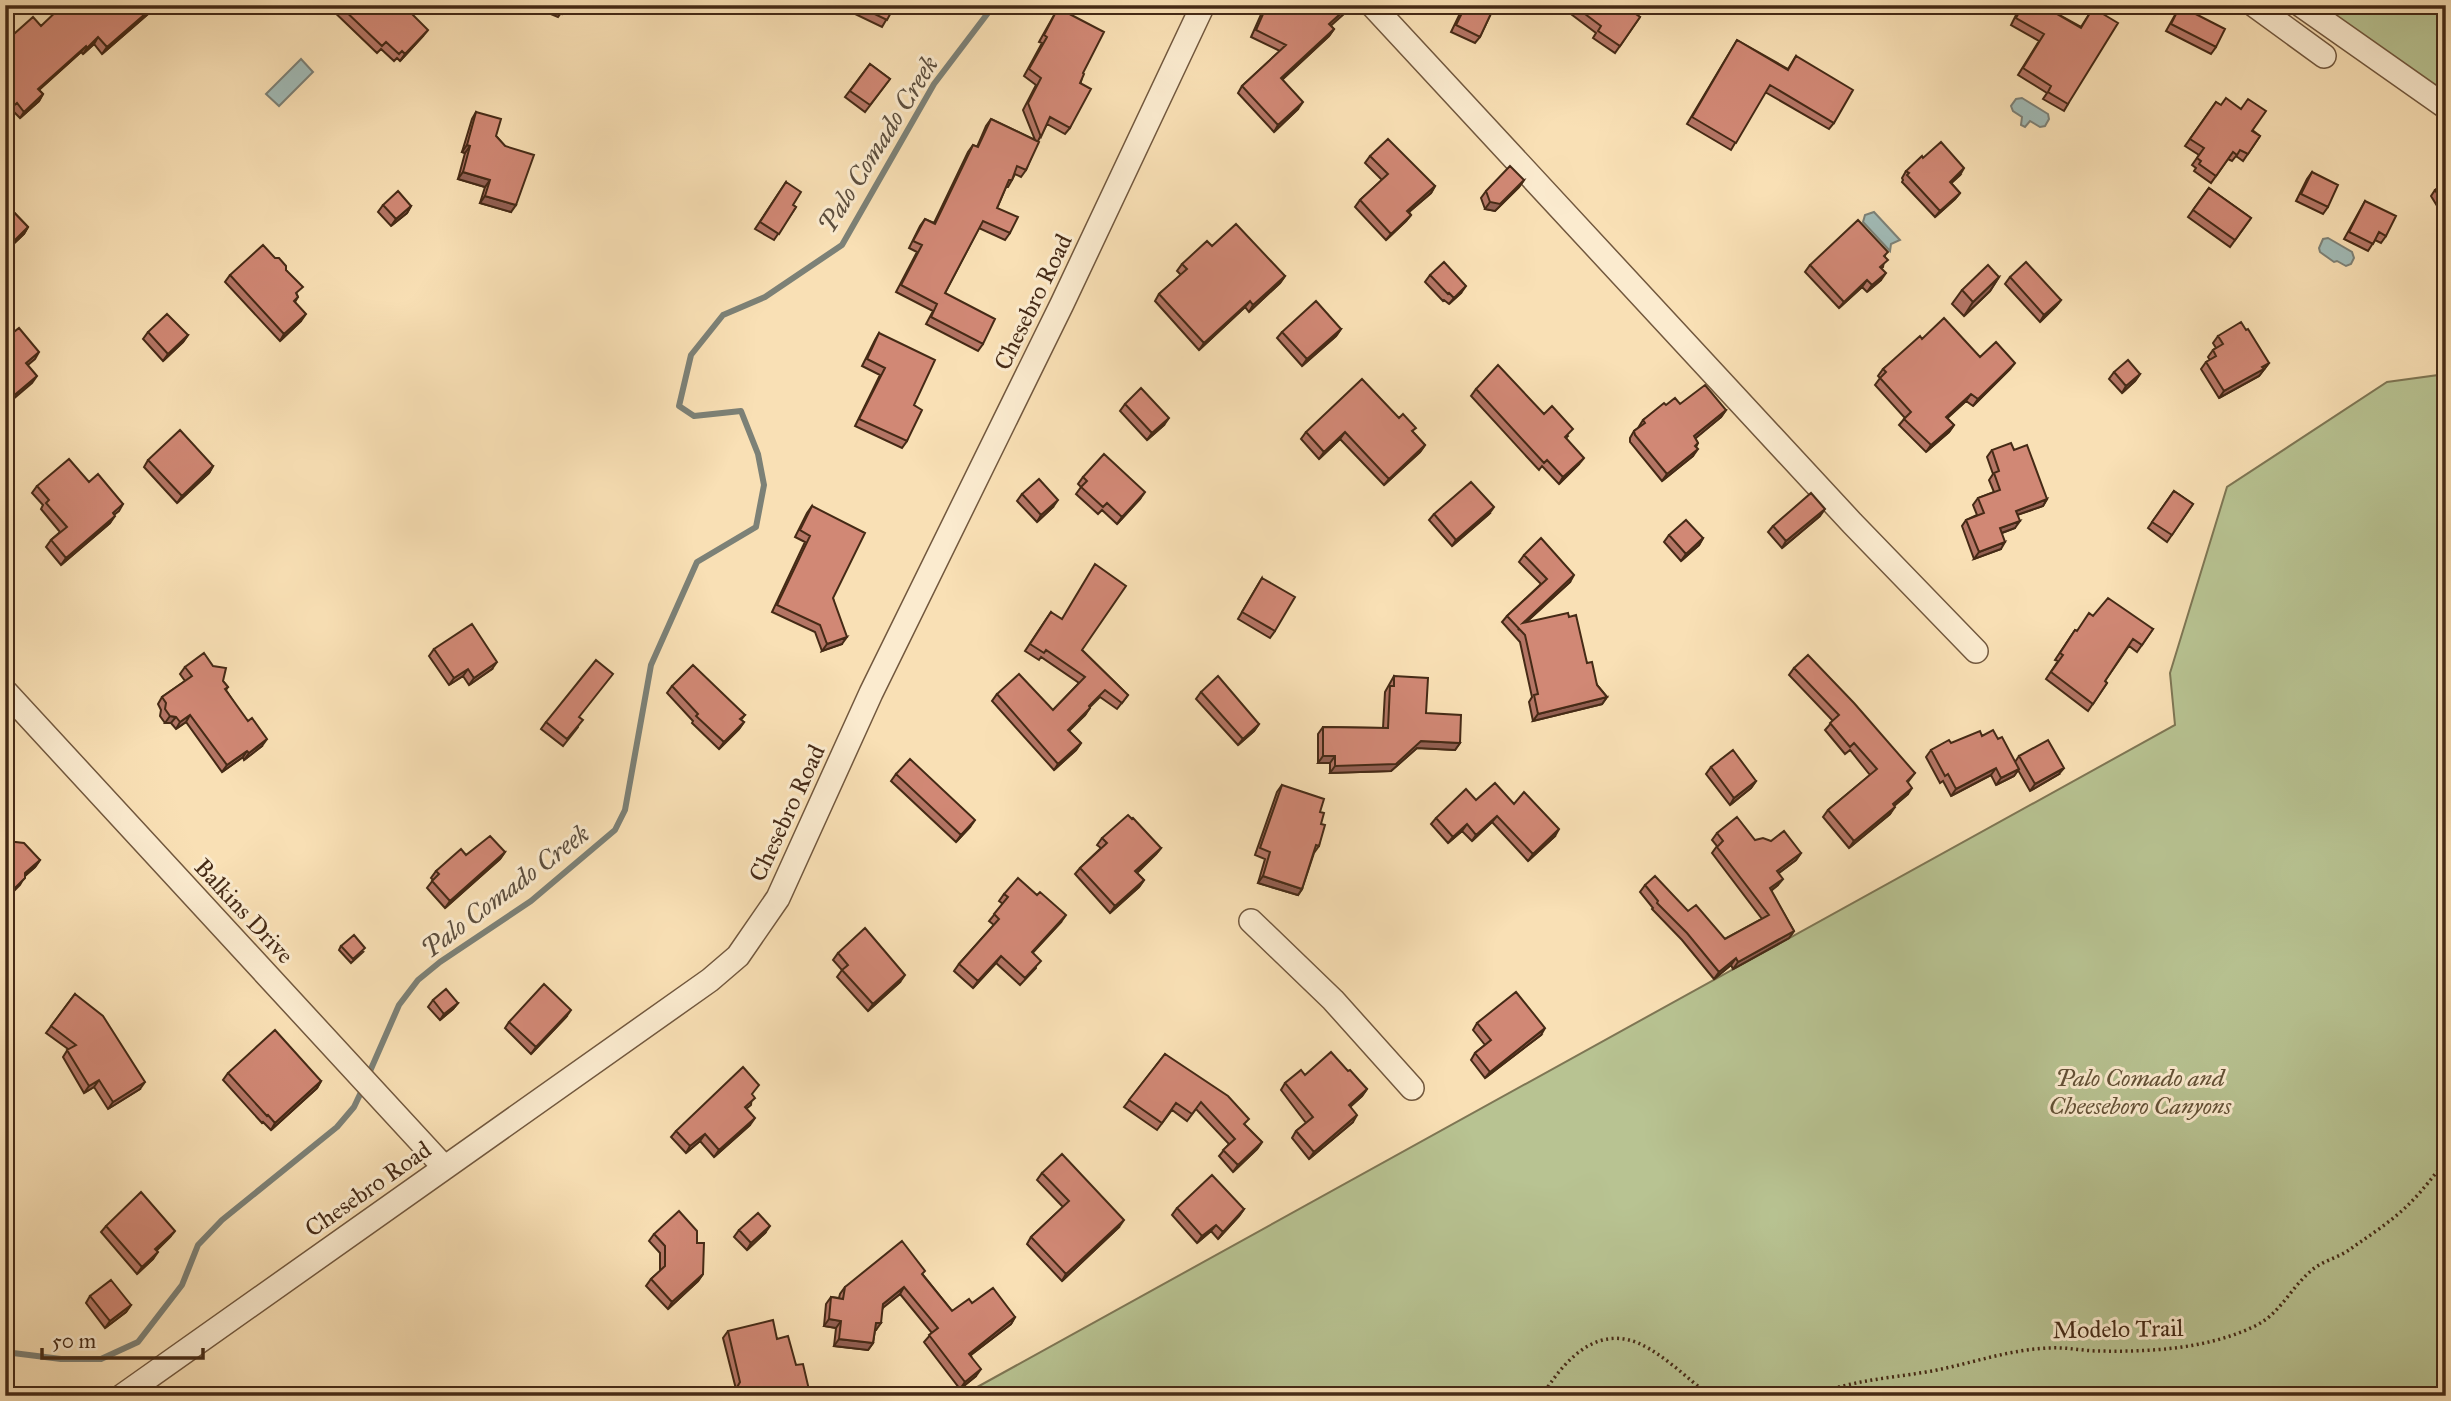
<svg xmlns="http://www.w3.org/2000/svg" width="2451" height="1401" viewBox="0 0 2451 1401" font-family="'IM FELL Great Primer',serif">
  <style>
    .green { fill: #b8c392; stroke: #7e7654; stroke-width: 2 }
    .water { fill: #a1bbb7; stroke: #7c8177; stroke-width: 2 }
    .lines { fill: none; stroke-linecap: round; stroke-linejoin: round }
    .stream { stroke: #7c8177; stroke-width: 6 }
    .minor-casing { stroke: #72583e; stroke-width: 26 }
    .path { stroke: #452a16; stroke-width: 3.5; stroke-dasharray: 2 3.5; stroke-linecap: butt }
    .minor { stroke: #fbebcf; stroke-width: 23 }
    .wall { fill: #b47565; stroke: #452a16; stroke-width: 2 }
    .shaded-wall { fill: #925f52; stroke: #452a16; stroke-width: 2 }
    .building { fill: #d18875; stroke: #452a16; stroke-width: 2 }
    .labels { text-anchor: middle; stroke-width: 6; stroke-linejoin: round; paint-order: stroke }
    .street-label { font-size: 24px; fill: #452a16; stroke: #fbebcf }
    .park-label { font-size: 24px; font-style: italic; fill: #625035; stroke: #fbebcf }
    .water-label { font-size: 26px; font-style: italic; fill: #5c4e3e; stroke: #fbebcf }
  </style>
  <rect width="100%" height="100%" fill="#f9e0b5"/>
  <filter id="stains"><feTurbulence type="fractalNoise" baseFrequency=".00286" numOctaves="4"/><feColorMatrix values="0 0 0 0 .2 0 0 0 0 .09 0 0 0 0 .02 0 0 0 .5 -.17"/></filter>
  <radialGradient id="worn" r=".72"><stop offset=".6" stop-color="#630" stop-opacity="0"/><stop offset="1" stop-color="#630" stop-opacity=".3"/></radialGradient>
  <!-- green -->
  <path class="green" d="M2304,5H2446V98Z
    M2446,374V1396H961L2175,725L2170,673L2227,487L2387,382Z"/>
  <!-- water -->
  <path class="water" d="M301,59L313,72L279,106L266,94Z
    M2022,98L2048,114L2049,119L2045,126L2040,127L2030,121L2025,127L2021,125L2022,117L2013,111L2011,106L2016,99Z
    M1874,212L1900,240L1891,244L1890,251L1863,222L1865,215Z
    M2328,238L2352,252L2354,258L2351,264L2346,266L2337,261L2334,262L2320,252L2319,248L2323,239Z"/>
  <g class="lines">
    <!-- stream -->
    <path class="stream" d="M367,1078L399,1005L418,980L440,962L531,901L615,830L625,810L651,665L697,562L756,527L764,485L758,454L741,411L694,416L679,406L691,355L723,315L765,297L842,245L934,84L994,5
      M5,1352L61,1359H101L138,1342L182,1285L198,1245L222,1220L337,1127L354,1107L363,1088"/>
    <!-- minor casing -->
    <g class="minor-casing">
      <path id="minor" d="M1372,5L1852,523L1976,651
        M2254,5L2324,56
        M2301,5L2446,107
        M5,691L444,1167
        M1251,921L1333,1000L1412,1088
        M122,1396L710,980L738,956L778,898L871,693L1062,304L1203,5"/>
    </g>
    <!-- path -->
    <path class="path" d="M1542,1396C1560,1367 1589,1330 1629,1340C1655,1346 1688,1379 1710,1396
      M1812,1396C1853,1380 1884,1379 1926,1372C1968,1365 2008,1349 2051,1348C2067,1347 2083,1351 2099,1351C2151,1352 2207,1349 2255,1326C2281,1314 2293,1283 2316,1267C2326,1260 2339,1257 2349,1250C2370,1235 2394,1220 2412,1201C2424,1189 2435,1174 2446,1160"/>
    <!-- minor -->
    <use href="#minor" class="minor"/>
  </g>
  <!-- wall -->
  <path class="wall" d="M327,5H403L423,36L400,61L397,58L394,61L381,49L377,53Z
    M857,5H895L882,27L853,13Z
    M1266,5H1285L1346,12L1330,25L1334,29L1329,36L1282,80L1298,109L1274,132L1238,93L1242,86L1280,51L1251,37L1263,10Z
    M1464,5H1495L1480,37L1475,43L1451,32Z
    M1559,5H1627L1626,7L1640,17L1615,53L1593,38L1596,33Z
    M2021,5H2055L2052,11L2081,27L2093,8L2068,104L2064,111L2043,99L2047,93L2018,75L2039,41L2011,25Z
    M2180,6L2216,47L2211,54L2166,31Z
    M1058,8L1083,73L1070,128L1065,134L1047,124L1038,141L1026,170L1021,177L1015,174L1012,180L1008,187H1006L997,208L1010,233L1005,240L979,228L945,293L983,344L978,351L926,324L933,311L896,292L917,252L909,248L920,226L925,219L934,223L968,152L973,145L977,147L986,126L991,119L1035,140L1023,110L1036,85L1024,76L1042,43L1039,42Z
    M148,14L102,54L94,44L83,54L81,52L39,90L43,94L39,101L20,118L12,110L41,26Z
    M1737,40L1788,69L1796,56L1834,123L1829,129L1765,92L1731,150L1687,124Z
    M870,64L890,79L865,112L845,97Z
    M2216,102L2260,136L2243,161L2236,156L2232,161L2228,159L2211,183L2194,171L2196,168L2192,165L2199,155L2185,146Z
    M476,112L496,136L505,146L511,212L480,203L485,187L458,179L465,153L462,152L472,119Z
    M1370,156L1435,186L1431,193L1409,212L1411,215L1406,221L1386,240L1355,207L1360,200L1382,180L1365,163Z
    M1906,171L1960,175L1951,183L1960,193L1955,199L1935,217L1902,182L1903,180L1902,178Z
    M2312,172L2328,207L2323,214L2296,201L2307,179Z
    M1524,180L1519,187L1495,211L1485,209L1481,198L1486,191Z
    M786,182L793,205L796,207L774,240L755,229Z
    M2446,183V227L2443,222L2445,219L2431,196L2435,190Z
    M2209,188L2251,218L2230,247L2188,217Z
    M2365,201L2386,236L2381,243L2375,240L2368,251L2344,239Z
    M5,203L28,227L24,234L5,252Z
    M383,205L411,206L407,213L391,226L378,212Z
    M1212,246L1285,276L1280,283L1249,312L1245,307L1199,350L1155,301L1159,294L1181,275L1177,271L1182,264Z
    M1885,256L1883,267L1881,268V280L1867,292L1862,287L1839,308L1805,272L1810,265Z
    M286,270L298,297L295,302L301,321L280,341L225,282L230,275Z
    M1430,275L1461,293L1449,304L1444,300L1443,301L1425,282Z
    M1999,277L1990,291L1964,316L1952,304L1962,290Z
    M2010,277L2061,300L2056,306L2040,322L2005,284Z
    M1341,329L1336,336L1302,366L1277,338L1282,332Z
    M148,332L188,335L183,342L163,361L143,339Z
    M879,333L914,405L907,441L902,448L855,426L880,375L862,366L875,340Z
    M2218,336L2269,363L2259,376L2219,398L2201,369L2206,362L2210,360L2208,357L2213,350L2216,348L2213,343Z
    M1922,339L1980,357L2010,369L1973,406L1966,401L1947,418L1954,425L1949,432L1926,452L1899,425L1905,418L1875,385L1880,378L1878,376L1883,369Z
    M2114,372L2140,374L2135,381L2122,393L2109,379Z
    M1476,389L1544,414L1568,436L1566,438L1579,464L1559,484L1542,466L1539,470L1471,396Z
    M1125,404L1164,425L1147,440L1120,411Z
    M1680,404L1726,410L1721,417L1695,438L1698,443L1696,447L1693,456L1662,481L1630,442V438L1634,431L1638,428L1643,420L1666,405Z
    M1306,432H1413L1425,445L1420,452L1384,485L1340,439L1319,459L1301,439Z
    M1992,450H2014L2047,499L2043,506L2017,515L2015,528L2002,533L2001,549L1974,559L1962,526L1966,520L1977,515L1973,505L1978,498L1994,492L1989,480L1993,474L1987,457Z
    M148,460L213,466L209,473L177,503L144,467Z
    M1083,477L1140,499L1117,524L1102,510L1098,514L1076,494L1081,487L1078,484Z
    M89,482L123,504L119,511L114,515L110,523L61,565L46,547L51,540L60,532L41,509L43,505L32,493L37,486Z
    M2174,491L2193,504L2167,542L2148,528Z
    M1022,494L1053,507L1037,522L1017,501Z
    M812,506L833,598L842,644L822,651L815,632L772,612L805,542L795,537L807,513Z
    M1434,514H1489L1452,546L1429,520Z
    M1820,516L1782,548L1768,532L1773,526Z
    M1669,535L1703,538L1699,545L1681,561L1664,542Z
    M1524,555L1570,582L1526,622L1587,663L1597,685L1607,697L1602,704L1533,721L1529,702L1532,697L1520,642L1502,622L1507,616L1541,584L1519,562Z
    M1262,578L1275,631L1270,638L1238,619Z
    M1051,612L1082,650L1128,695L1117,709L1100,697L1090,707L1085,715L1069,731L1081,743L1076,750L1054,770L992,701L997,694L1053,710L1079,683L1041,657L1039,660L1025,651Z
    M2093,616L2153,629L2137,652L2129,646L2105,681L2107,683L2088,711L2046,679L2058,661L2055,660L2075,630L2077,631Z
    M434,649L492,669L469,685L463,676L449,685L429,656Z
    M185,667L223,681L228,687L226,690L262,746L244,760L243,757L222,772L186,722L176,729L171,723H165L160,716L161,710L158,704L162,697L185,681L180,674Z
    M1794,668L1915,773L1908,782V794L1894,806L1890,814L1849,848L1823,817L1828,810L1870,775L1850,750L1845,754L1825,730L1833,721L1789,675Z
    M1394,676L1426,713L1460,743L1455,750L1417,748L1391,771L1330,773V763H1318V734L1323,727L1383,728L1385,692Z
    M672,686L745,715L741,720L744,722L739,729L719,749L692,723L693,721L667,693Z
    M1201,692L1259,724L1254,731L1238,745L1196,699Z
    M579,718L578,727L563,746L541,729L546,722Z
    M1982,736L1998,739L2015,762L2019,756L2059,774L2030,791L2018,770L2014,776L1996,785L1991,775L1951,796L1943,781L1940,783L1926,757L1931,750Z
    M1711,767L1756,781L1751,788L1730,805L1706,774Z
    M896,774L970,827L956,842L891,781Z
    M1282,785L1320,812L1321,824L1319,846L1314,853L1302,889L1298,895L1258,883L1265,859L1255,855L1277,792Z
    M1476,800L1514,804L1555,836L1528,861L1492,822L1472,841L1462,831L1448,843L1431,824L1436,818Z
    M5,827L7,841L40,860L35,867L25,876L20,885L10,895L5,889Z
    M1717,833L1755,840L1801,853L1796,860L1779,873L1778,885L1771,891L1794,931L1789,938L1733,969L1731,965L1714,979L1682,940L1652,909L1653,908L1640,892L1645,885L1725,939L1762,919L1712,853L1717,846L1712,840Z
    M1102,838L1161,848L1156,854L1137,873L1144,880L1139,887L1110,913L1075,874L1080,868L1101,848L1097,845Z
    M505,852L500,859L445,908L427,888L433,880L431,878L436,871L466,855Z
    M1004,894L1061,922L1032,953L1036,968L1020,985L996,963L973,988L954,971L959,964L994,925L989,921L1003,904L999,901Z
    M341,946L363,952L351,963L339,950Z
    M838,953L900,982L868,1011L837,977L842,970L833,960Z
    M75,994L140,1089L108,1109L94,1087L84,1093L63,1057L68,1049L46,1033Z
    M433,1000L458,1003L453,1009L440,1020L428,1007Z
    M566,1017L531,1054L505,1028L509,1022Z
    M1477,1023L1541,1035L1485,1078L1471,1060L1475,1053L1485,1045L1473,1030Z
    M1165,1054L1245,1125L1262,1142L1257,1149L1233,1172L1219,1156L1229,1144L1196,1109L1187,1121L1172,1110L1157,1130L1124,1107Z
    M1348,1071L1367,1089L1362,1096L1350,1107L1353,1122L1309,1159L1292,1138L1296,1131L1306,1123L1281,1090L1285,1083L1305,1075Z
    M228,1073L321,1081L317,1088L271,1130L263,1122L262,1123L223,1080Z
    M752,1095L751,1105L746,1109L750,1125L714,1157L700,1141L686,1153L671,1137L676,1131Z
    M1042,1173L1119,1227L1062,1281L1027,1244L1031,1237L1063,1207L1037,1180Z
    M1177,1208L1244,1209L1239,1216L1218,1239L1211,1231L1197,1243L1172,1215Z
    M106,1226L170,1237L157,1250L153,1259L137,1274L101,1232Z
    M739,1230L765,1233L747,1250L734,1237Z
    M654,1234L697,1243L703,1274L698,1281L668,1309L646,1286L651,1279L660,1271V1253L649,1241Z
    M923,1275L952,1311L972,1303L1015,1317L1011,1324L971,1355L976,1376L960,1389L924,1342L932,1333L900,1294L883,1307L876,1330H875L873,1343L868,1350L834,1346L836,1328L824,1326L826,1304L831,1297L839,1298L840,1294L845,1287Z
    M90,1296L131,1305L126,1312L105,1328L86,1303Z
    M728,1331L777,1339L796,1365L810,1394L809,1396H731L736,1389L723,1338Z"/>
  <!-- shaded-wall -->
  <path class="shaded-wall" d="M510,5H526L523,10Z
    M529,5H552L567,7L562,14L561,13L558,17Z
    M1350,5L1346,12L1325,31L1329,24Z
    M153,7L148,14L102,54L107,47Z
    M1334,29L1329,36L1276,85L1281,78Z
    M428,30L423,36L400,61L405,54Z
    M98,37L94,44L83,54L87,48Z
    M86,46L81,52L33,95L38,89Z
    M43,94L39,101L20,118L24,112Z
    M1303,102L1298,109L1274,132L1278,125Z
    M467,145L470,146L465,153L462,152Z
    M1964,168L1960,175L1945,189L1950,182Z
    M463,172L490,180L485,187L458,179Z
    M1524,180L1519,187L1495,211L1485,209L1490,202Z
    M1435,186L1431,193L1403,217L1407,211Z
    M1960,193L1955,199L1935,217L1940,211Z
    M485,196L516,205L511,212L480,203Z
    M411,206L407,213L391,226L396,219Z
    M1411,215L1406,221L1386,240L1391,234Z
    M28,227L24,234L5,252L10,245Z
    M1886,273L1881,280L1867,292L1872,285Z
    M1285,276L1280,283L1249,312L1253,305Z
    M1999,277L1990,291L1964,316L1973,302Z
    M1867,280L1862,287L1839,308L1844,302Z
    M1466,286L1461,293L1449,304L1454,298Z
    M2061,300L2056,306L2040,322L2044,315Z
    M1250,301L1245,307L1199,350L1204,343Z
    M306,314L301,321L280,341L284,334Z
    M1341,329L1336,336L1302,366L1307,359Z
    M188,335L183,342L163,361L168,354Z
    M39,352L35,359L22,370L26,363Z
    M2015,363L2010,369L1973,406L1978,399Z
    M2269,363L2259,376L2219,398L2224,391Z
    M2140,374L2135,381L2122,393L2126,386Z
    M37,376L32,383L5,406V403Z
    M1971,394L1966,401L1941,424L1946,417Z
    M1726,410L1721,417L1690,443L1694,436Z
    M1169,418L1164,425L1147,440L1152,433Z
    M1954,425L1949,432L1926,452L1931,445Z
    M1345,432L1340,439L1319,459L1324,452Z
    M1425,445L1420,452L1384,485L1389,479Z
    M1698,449L1693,456L1662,481L1667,474Z
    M1584,458L1579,464L1559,484L1563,477Z
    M213,466L209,473L177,503L182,496Z
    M1145,492L1140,499L1117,524L1122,517Z
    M2047,499L2043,506L2011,517L2016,511Z
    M1058,500L1053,507L1037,522L1041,515Z
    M1494,507L1489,514L1452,546L1456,540Z
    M1825,509L1820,516L1782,548L1786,541Z
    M115,516L110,523L61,565L66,558Z
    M2020,521L2015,528L1996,535L2000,528Z
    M1703,538L1699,545L1681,561L1686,554Z
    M2005,542L2001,549L1974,559L1979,552Z
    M1574,575L1570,582L1518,630L1523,623Z
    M847,637L842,644L822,651L827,644Z
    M497,662L492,669L469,685L474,678Z
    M468,669L463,676L449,685L454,678Z
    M1607,697L1602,704L1533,721L1538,714Z
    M1090,708L1085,715L1063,736L1068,730Z
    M190,715L186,722L176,729L180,722Z
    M170,716L176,717L171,723H165Z
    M744,722L739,729L719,749L724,742Z
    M1259,724L1254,731L1238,745L1243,739Z
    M267,739L262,746L244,760L249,753Z
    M1421,741L1460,743L1455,750L1417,748L1391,771L1330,773L1335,766Z
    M1081,743L1076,750L1054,770L1058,764Z
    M247,751L243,757L222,772L227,765Z
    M1323,756H1335L1330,763H1318Z
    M1996,768L1991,775L1951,796L1956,789Z
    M2064,768L2059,774L2030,791L2035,784Z
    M2019,769L2014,776L1996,785L2001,778Z
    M1756,781L1751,788L1730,805L1734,798Z
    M1912,788L1908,794L1888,811L1893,804Z
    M1895,807L1890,814L1849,848L1854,841Z
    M1497,816L1492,822L1472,841L1476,835Z
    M975,820L970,827L956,842L961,835Z
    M1467,824L1462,831L1448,843L1453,837Z
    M1559,829L1555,836L1528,861L1533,854Z
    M1161,848L1156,854L1131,878L1135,871Z
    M505,852L500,859L445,908L450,901Z
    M1801,853L1796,860L1772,878L1777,871Z
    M40,860L35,867L20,880L25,873Z
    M1263,876L1302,889L1298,895L1258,883Z
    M1783,879L1778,885L1765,895L1770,888Z
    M1144,880L1139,887L1110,913L1115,906Z
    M1066,915L1061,922L1027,959L1032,952Z
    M1794,931L1789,938L1733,969L1738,962Z
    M1001,956L996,963L973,988L978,981Z
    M1736,958L1731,965L1714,979L1719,972Z
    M905,975L900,982L868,1011L873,1004Z
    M458,1003L453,1009L440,1020L444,1014Z
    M571,1010L566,1017L531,1054L536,1047Z
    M1545,1028L1541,1035L1485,1078L1490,1072Z
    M99,1080L94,1087L84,1093L89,1086Z
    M321,1081L317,1088L271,1130L275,1123Z
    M145,1082L140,1089L108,1109L113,1102Z
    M1367,1089L1362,1096L1344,1112L1349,1105Z
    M1357,1115L1353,1122L1309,1159L1314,1152Z
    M755,1118L750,1125L714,1157L719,1150Z
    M705,1134L700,1141L686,1153L690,1146Z
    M1262,1142L1257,1149L1233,1172L1238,1165Z
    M1244,1209L1239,1216L1218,1239L1223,1232Z
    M1124,1220L1119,1227L1062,1281L1066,1274Z
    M1216,1225L1211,1231L1197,1243L1202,1236Z
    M770,1226L765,1233L747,1250L751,1243Z
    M175,1231L170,1237L151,1256L155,1249Z
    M158,1252L153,1259L137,1274L142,1267Z
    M703,1274L698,1281L668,1309L672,1302Z
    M904,1287L900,1294L879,1311L883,1304Z
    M131,1305L126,1312L105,1328L110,1321Z
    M1015,1317L1011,1324L964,1360L969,1354Z
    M829,1319L841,1321L836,1328L824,1326Z
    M876,1323H881L876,1330H871Z
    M839,1339L873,1343L868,1350L834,1346Z
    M981,1369L976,1376L960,1389L965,1382Z"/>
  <!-- building -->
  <path class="building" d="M63,5H152L153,7L107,47L98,37L87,48L86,46L38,89L43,94L24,112L17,103L5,113V42L33,17L41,26Z
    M339,5H403L428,30L405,54L402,51L399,54L386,42L382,46Z
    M552,5H568L567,7L565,6L563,10Z
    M858,5H895L887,20L858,6Z
    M1267,5H1350L1329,24L1334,29L1281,78L1303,102L1278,125L1242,86L1286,45L1256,30Z
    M1466,5H1495L1480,37L1456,25Z
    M1573,5H1627L1626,7L1640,17L1620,46L1598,31L1601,26Z
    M2023,5H2055L2052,11L2081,28L2093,8L2118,23L2068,104L2048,92L2051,86L2023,68L2044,34L2016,18Z
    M2180,6L2225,29L2216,47L2171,24Z
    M1058,8L1104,32L1083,73L1084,74L1080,83L1091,89L1070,128L1050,117L1041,137L1028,103L1041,78L1029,69L1047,37L1044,35Z
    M1737,40L1788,70L1796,56L1853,90L1834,123L1770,85L1736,143L1692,117Z
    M870,64L890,79L870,105L850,91Z
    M2226,98L2241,109L2248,99L2266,111L2252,131L2260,136L2248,154L2240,150L2237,155L2233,152L2216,176L2199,164L2201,161L2197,158L2204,148L2190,139L2216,102L2221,105Z
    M476,112L501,119L496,136L505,146L534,155L516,205L485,196L490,180L463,172L470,146L467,145Z
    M991,119L1039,142L1026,170L1017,166L1012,180H1009L997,208L1018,217L1010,233L983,221L945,293L995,319L983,344L931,317L937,304L901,285L922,245L913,241L925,219L935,224L973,145L978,147Z
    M1388,139L1435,186L1407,211L1411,215L1391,234L1360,200L1388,174L1370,156Z
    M1941,142L1964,168L1950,182L1960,193L1940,211L1907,175L1909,173L1906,171L1922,156L1923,158Z
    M1510,166L1524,180L1500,204L1490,202L1486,191Z
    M2312,172L2338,185L2328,207L2301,194Z
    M786,182L801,192L793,205L796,207L779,234L760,222Z
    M2446,183V207L2435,190Z
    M2209,188L2251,218L2235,240L2193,210Z
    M398,191L411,206L396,219L383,205Z
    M2365,201L2396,216L2386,236L2379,232L2373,244L2349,232Z
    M5,203L28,227L10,245L5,240Z
    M1858,220L1888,252L1884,256L1888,260L1880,267L1886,273L1872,285L1867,280L1844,302L1810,265Z
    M1236,224L1285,276L1253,305L1250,301L1204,343L1159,294L1187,269L1182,264L1207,241L1212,246Z
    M263,245L275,258H279L286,266V270L303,287L296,293L298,297L294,301L306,314L284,334L230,275Z
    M1444,262L1466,286L1454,298L1449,293L1448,294L1430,275Z
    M2026,262L2061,300L2044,315L2010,277Z
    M1988,265L1999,277L1973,302L1962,290Z
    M1316,301L1341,329L1307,359L1282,332Z
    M167,314L188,335L168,354L148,332Z
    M1944,318L1980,357L1996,342L2015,363L1978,399L1971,394L1946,417L1954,425L1931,445L1904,419L1911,412L1880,378L1886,372L1883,369L1920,336L1922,339Z
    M2241,322L2246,330L2248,329L2269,363L2262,367L2264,369L2224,391L2206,362L2216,356L2213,350L2223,344L2218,336Z
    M19,328L39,352L26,363L37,376L5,403V339Z
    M879,333L935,360L914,405L922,410L907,441L859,419L885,368L867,359Z
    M2128,360L2140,374L2126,386L2114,372Z
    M1498,365L1544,414L1552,406L1573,429L1565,437L1584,458L1563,477L1547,460L1544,463L1476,389Z
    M1362,379L1399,418L1403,414L1416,428L1412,431L1425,445L1389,479L1345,432L1324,452L1306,432Z
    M1705,385L1726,410L1694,436L1698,443L1695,446L1698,449L1667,474L1635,435L1634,431L1645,423L1643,420L1664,403L1666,405L1675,398L1680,404Z
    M1141,388L1169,418L1152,433L1125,404Z
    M180,430L213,466L182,496L148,460Z
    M2011,443L2014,450L2027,445L2047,499L2016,511L2020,521L2000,528L2005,542L1979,552L1966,520L1984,513L1978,498L2000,490L1994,473L1999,471L1992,450Z
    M1104,454L1145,492L1122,517L1107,503L1103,507L1081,487L1087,481L1083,477Z
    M69,459L89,482L98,474L123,504L113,513L115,516L66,558L51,540L67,527L46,503L49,500L37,486Z
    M1039,479L1058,500L1041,515L1022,494Z
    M1471,482L1494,507L1456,540L1434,514Z
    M2174,491L2193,504L2172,535L2152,522Z
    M1811,493L1825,509L1786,541L1773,526Z
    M812,506L865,533L833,598L847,637L827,644L820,625L777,605L810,536L800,530Z
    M1686,520L1703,538L1686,554L1669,535Z
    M1541,538L1574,575L1523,623L1568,613L1569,617L1576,615L1587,663L1592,662L1597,685L1607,697L1538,714L1534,695L1538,694L1525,635L1507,616L1547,579L1524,555Z
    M1095,564L1126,586L1082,650L1128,695L1122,703L1105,690L1089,706L1090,708L1068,730L1081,743L1058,764L997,694L1019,674L1053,710L1085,677L1046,650L1044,653L1030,644L1051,612L1062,619Z
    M1262,578L1295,597L1275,631L1242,612Z
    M2108,598L2153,629L2142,645L2133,639L2105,681L2107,683L2093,704L2051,672L2063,655L2060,653L2075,630L2077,631L2089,613L2093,616Z
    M472,624L497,662L474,678L468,669L454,678L434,649Z
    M204,653L213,666L226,668L223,681L228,687L225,689L248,721L252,718L267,739L249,753L247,751L227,765L190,715L180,722L176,717L170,716L165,709L166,703L162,697L192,676L185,667Z
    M1808,655L1854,703L1915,773L1907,781L1912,788L1893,804L1895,807L1854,841L1828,810L1877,769L1854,743L1850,747L1830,723L1839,715L1794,668Z
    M596,660L613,674L579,717L583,720L567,739L546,722Z
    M693,665L745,715L740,719L744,722L724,742L696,716L698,714L672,686Z
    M1218,676L1259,724L1243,739L1201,692Z
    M1394,676L1428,678L1426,713L1461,715L1460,743L1421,741L1396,764L1335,766V756H1323V727L1388,728L1390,686H1394Z
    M1993,730L1998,739L2002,737L2019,769L2001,778L1996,768L1956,789L1948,774L1945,776L1931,750L1949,740L1951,743L1980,731L1982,736Z
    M2048,740L2064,768L2035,784L2019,756Z
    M1733,750L1756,781L1734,798L1711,767Z
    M910,759L975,820L961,835L896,774Z
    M1495,783L1514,804L1524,792L1559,829L1533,854L1497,816L1476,835L1467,824L1453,837L1436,818L1466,789L1476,800Z
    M1282,785L1324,799L1320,812L1324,813L1321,824L1325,825L1319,846L1316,845L1302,889L1263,876L1270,852L1260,848Z
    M1128,815L1132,819L1133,818L1161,848L1135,871L1144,880L1115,906L1080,868L1107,843L1102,838Z
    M1737,817L1755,840L1763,838L1771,841L1784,831L1801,853L1777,871L1783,879L1770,888L1794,931L1738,962L1736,958L1719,972L1687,933L1657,903L1658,901L1645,885L1655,876L1688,911L1696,905L1725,939L1769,915L1717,847L1723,841L1717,833Z
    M5,827L8,830L7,841L24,843L40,860L25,873V878L15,888L5,879Z
    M490,836L505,852L450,901L432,881L439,874L436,871L461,849L466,855Z
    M1018,878L1037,895L1040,892L1066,915L1032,952L1041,961L1025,978L1001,956L978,981L959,964L999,919L994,914L1008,897L1004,894Z
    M865,928L905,975L873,1004L842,970L848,965L838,953Z
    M354,935L365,948L353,959L341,946Z
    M544,984L571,1010L536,1047L509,1022Z
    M446,989L458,1003L444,1014L433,1000Z
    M1516,992L1545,1028L1490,1072L1475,1053L1491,1040L1477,1023Z
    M75,994L103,1016L145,1082L113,1102L99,1080L89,1086L67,1050L76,1045L51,1026Z
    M275,1030L321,1081L275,1123L268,1115L267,1116L228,1073Z
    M1331,1052L1348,1071L1350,1070L1367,1089L1349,1105L1357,1115L1314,1152L1296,1131L1313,1117L1285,1083L1301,1070L1305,1075Z
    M1165,1054L1228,1096L1249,1119L1244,1124L1262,1142L1238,1165L1223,1150L1235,1139L1201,1102L1192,1114L1176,1103L1162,1123L1129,1100Z
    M743,1067L759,1085L752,1094L755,1098L745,1107L755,1118L719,1150L705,1134L690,1146L676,1131Z
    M1062,1154L1124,1220L1066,1274L1031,1237L1069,1201L1042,1173Z
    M1212,1175L1244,1209L1223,1232L1216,1225L1202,1236L1177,1208Z
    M141,1192L175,1231L155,1249L158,1252L142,1267L106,1226Z
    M679,1211L697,1231V1243H704L703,1274L672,1302L651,1279L665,1266V1246L654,1234Z
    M758,1213L770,1226L751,1243L739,1230Z
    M902,1241L925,1271L922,1274L952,1311L969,1299L972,1303L993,1288L1015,1317L969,1354L981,1369L965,1382L929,1335L938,1328L904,1287L883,1304L881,1323H876L873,1343L839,1339L841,1321L829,1319L831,1297L843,1299L845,1287Z
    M111,1280L131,1305L110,1321L90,1296Z
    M773,1320L777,1339L788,1336L796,1365L803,1364L810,1394L803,1396H732L740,1382L728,1331Z"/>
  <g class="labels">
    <!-- street labels -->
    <g class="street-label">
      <text transform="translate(1033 302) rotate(-64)" y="8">Chesebro Road</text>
      <text transform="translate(787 813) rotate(-65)" y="8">Chesebro Road</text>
      <text transform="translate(244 911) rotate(47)" y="8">Balkins Drive</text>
      <text transform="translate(368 1189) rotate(-35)" y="8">Chesebro Road</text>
      <text transform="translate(2118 1329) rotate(-1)" y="8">Modelo Trail</text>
    </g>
    <!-- park labels -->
    <g class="park-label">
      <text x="2140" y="1086">Palo Comado and<tspan x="2140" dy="28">Cheeseboro Canyons</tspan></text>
    </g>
    <!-- water labels -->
    <g class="water-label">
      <text transform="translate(878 144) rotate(-58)" y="9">Palo Comado Creek</text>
      <text transform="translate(505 891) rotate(-37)" y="9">Palo Comado Creek</text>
    </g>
  </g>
  <!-- margin -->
  <rect width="2451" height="1401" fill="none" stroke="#f9e0b5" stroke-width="28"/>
  <rect x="7" y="7" width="2437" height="1387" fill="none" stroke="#452a16" stroke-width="3.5"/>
  <rect x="14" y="14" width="2423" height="1373" fill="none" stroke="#452a16" stroke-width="2"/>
  <!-- scale -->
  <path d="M42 1348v10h161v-10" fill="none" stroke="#452a16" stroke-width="3.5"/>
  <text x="52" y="1348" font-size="21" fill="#452a16" stroke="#fbebcf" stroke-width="5" paint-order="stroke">50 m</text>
  <rect width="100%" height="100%" filter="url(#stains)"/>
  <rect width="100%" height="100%" fill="url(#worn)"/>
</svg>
